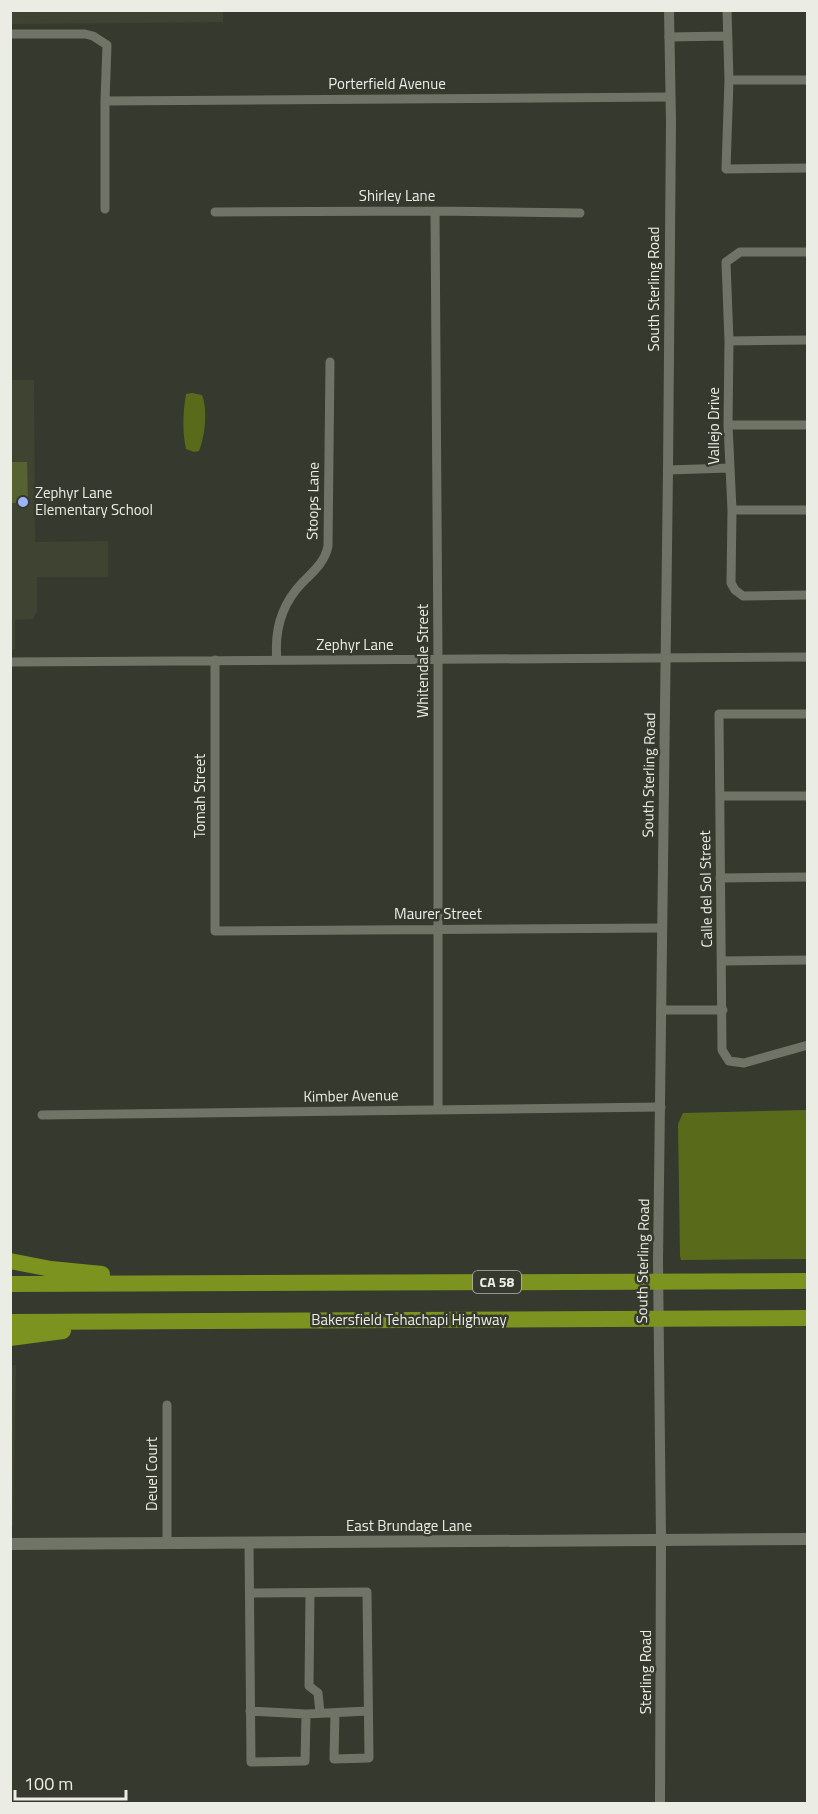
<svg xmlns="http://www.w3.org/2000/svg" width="818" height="1814" font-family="'Titillium Web',sans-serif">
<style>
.built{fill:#3e4431}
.green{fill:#566231}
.water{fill:#596a1a}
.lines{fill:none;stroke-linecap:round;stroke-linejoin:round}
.minor{stroke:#707467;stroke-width:9}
.tertiary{stroke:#707467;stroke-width:10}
.secondary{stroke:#707467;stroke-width:12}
.motorway{stroke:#7c9320;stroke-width:16}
.poi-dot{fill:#9db4fd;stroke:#36392d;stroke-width:2}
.labels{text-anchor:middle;stroke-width:5;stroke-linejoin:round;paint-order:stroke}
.shield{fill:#36392d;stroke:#b5b7ae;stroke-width:1.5}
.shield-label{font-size:14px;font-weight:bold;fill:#ebede5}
.street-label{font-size:15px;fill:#ebede5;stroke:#36392d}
.poi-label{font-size:15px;fill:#ebede5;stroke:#36392d;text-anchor:start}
</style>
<rect width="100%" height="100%" fill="#36392d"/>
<!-- built -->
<path class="built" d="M 10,11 L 223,11 L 223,22 L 11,24 Z
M 10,380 L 34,380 L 35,542 L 108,541 L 108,577 L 37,577 L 37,611 L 33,619 L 15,620 L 15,649 L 10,649 Z
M 16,1365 L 13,1526 L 11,1526 L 10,1366 Z"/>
<!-- green -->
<path class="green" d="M 10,462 L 27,462 L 28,503 L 11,503 Z"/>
<!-- water -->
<path class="water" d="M 192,393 L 202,395 C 208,410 205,436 199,451 L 194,452 L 186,449 C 182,432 183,412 186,394 Z
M 807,1110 L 807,1259 L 681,1260 L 680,1256 L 678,1124 L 683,1113 Z"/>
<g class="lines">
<!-- minor -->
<path class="minor" d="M 727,10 L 729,80 L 726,169 L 808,168
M 10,34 L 85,34 L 93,36 L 107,45 L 105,101 L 105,209
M 669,37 L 727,36
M 729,80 L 808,80
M 105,101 L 670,97
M 435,211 L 438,659 L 438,1110
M 215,212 L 435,211 L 580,213
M 808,252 L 740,252 L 726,262 L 729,341 L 728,425 L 732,510 L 731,583 L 735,590 L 743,596 L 808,595
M 729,341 L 808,340
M 728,425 L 808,425
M 668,470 L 729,468
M 732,510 L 808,510
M 215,660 L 215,931 L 661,928
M 277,660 C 274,630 281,605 302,583 C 313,572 325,562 328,546 L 330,362
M 10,662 L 808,657
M 808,714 L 719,714 L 722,1050 L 729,1061 L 744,1063 L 808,1045
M 720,796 L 808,796
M 720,878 L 808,877
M 722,961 L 808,960
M 661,1010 L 723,1010
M 42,1115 L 661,1107
M 167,1405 L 167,1543
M 249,1542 L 251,1762 L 305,1761 L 306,1714
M 251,1593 L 367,1592 L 369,1758 L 334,1759 L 335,1713
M 310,1593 L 309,1686 L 318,1693 L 320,1713
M 250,1711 L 306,1714 L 368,1711"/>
<!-- tertiary -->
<path class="tertiary" d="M 660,1804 L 661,1540 L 658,1261 L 668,470 L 671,122 L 669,10"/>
<!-- secondary -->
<path class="secondary" d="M 10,1544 L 808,1539"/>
<!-- motorway -->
<path class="motorway" d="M 10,1261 L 51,1269 L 102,1274
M 10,1284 L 808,1281
M 10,1322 L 808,1318
M 10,1338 L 63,1331"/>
</g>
<!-- markers -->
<circle class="poi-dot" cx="23" cy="502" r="6"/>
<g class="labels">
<!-- shield labels -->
<rect class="shield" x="473" y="1271" width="48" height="22" rx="4.5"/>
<g class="shield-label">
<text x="497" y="1287">CA 58</text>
</g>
<!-- street labels -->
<g class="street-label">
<text x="387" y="89">Porterfield Avenue</text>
<text x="397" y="201">Shirley Lane</text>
<text transform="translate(654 289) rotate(-90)" y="5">South Sterling Road</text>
<text transform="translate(714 426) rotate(-90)" y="5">Vallejo Drive</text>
<text transform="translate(313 501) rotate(-89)" y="5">Stoops Lane</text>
<text x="355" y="650">Zephyr Lane</text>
<text transform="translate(423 661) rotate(-90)" y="5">Whitendale Street</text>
<text transform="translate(649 775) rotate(-89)" y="5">South Sterling Road</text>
<text transform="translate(200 796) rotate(-90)" y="5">Tomah Street</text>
<text transform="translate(706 889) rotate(-91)" y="5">Calle del Sol Street</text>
<text x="438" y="919">Maurer Street</text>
<text transform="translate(351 1096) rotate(-1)" y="5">Kimber Avenue</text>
<text transform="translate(643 1261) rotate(-89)" y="5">South Sterling Road</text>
<text x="409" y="1325">Bakersfield Tehachapi Highway</text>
<text transform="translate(152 1474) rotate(-90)" y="5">Deuel Court</text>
<text x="409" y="1531">East Brundage Lane</text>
<text transform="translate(646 1672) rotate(-90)" y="5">Sterling Road</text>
</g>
<!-- poi labels -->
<g class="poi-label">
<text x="35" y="498">Zephyr Lane<tspan x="35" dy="17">Elementary School</tspan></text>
</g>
</g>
<!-- border -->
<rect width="818" height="1814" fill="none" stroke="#ebede5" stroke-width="24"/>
<!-- scale -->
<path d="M15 1790v9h111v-9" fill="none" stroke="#ebede5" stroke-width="3"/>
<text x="24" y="1790" font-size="18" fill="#ebede5" stroke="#36392d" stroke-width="4.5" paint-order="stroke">100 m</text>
</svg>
